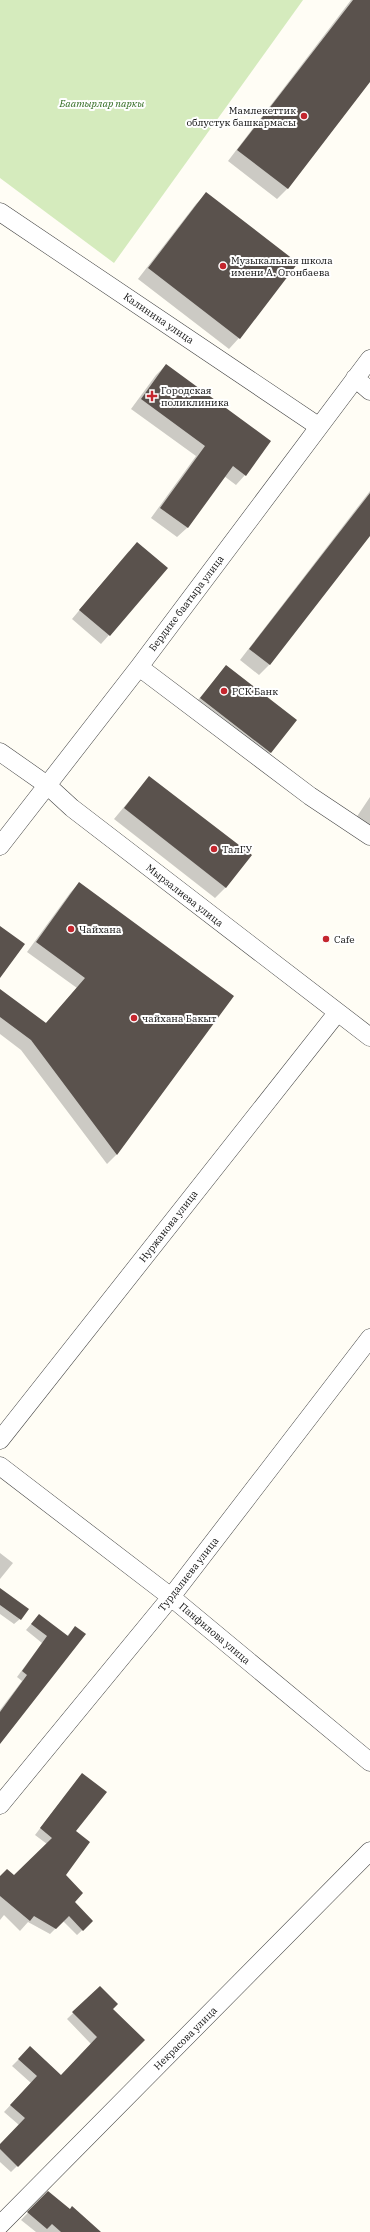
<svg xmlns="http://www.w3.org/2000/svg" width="370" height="2232" font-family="'IBM Plex Serif',serif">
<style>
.green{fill:#d5ebbd}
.shadow{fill:#0003}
.building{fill:#5a524d}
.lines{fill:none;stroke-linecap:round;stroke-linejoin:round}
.minor-casing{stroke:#444;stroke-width:19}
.minor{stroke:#fff;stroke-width:18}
.poi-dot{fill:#c4262e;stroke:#fff;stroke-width:1.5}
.labels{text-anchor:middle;stroke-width:4;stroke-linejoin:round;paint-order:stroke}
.park-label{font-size:10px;font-style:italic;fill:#2f6b1f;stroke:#fff}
.poi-label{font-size:10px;fill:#111;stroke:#fff;text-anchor:start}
.street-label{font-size:10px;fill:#111;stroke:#fff}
</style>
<rect width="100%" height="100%" fill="#fffdf5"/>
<!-- green -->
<path class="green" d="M 0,0 L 303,0 L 114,263 L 0,178 Z"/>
<!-- shadow -->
<path class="shadow" d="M 351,0 L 370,0 L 370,81 L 287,189 L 277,199 L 228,161 Z
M 206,194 L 297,263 L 239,338 L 229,349 L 138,279 L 196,204 Z
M 166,365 L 245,475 L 236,485 L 224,476 L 187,528 L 177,537 L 151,518 L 196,456 L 131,409 L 156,375 Z
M 370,491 L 370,534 L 270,664 L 259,675 L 240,660 Z
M 129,551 L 109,635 L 101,644 L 72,619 Z
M 226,666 L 271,752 L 262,760 L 193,706 Z
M 149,777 L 226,887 L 215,898 L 114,819 Z
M 370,797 L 370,845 L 366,838 L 350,827 Z
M 79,883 L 117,1154 L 107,1164 L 21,1050 L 0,1034 L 0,991 L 45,1024 L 77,988 L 27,952 L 70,893 Z
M 0,1553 L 13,1563 L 0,1579 Z
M 0,1589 L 20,1619 L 14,1624 L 0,1614 Z
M 39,1615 L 67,1636 L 75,1627 L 85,1634 L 0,1742 L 0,1710 L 22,1681 L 17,1677 L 42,1643 L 26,1630 Z
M 82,1774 L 75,1832 L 64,1875 L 73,1902 L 92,1921 L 77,1935 L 63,1921 L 50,1934 L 28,1922 L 20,1931 L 4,1915 L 0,1920 L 0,1877 L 14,1876 L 47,1844 L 35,1835 Z
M 100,1987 L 111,2009 L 144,2040 L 11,2172 L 0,2162 L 0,2145 L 19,2125 L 4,2112 L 31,2083 L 12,2066 L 30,2048 L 61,2077 L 91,2044 L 67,2019 Z
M 48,2192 L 72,2232 L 36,2232 L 21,2220 Z"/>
<!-- building -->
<path class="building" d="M 353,0 L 370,0 L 370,82 L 288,189 L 237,150 Z
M 206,192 L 298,263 L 240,339 L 148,268 Z
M 166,364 L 271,441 L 246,476 L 233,466 L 188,528 L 160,508 L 205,446 L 141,399 Z
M 370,493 L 370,536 L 270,665 L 249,649 Z
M 137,542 L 168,568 L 110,636 L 79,610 Z
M 226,665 L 297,720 L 271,753 L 200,698 Z
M 149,776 L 252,855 L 226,888 L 124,808 Z
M 79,882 L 234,996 L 117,1155 L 31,1040 L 0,1017 L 0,989 L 46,1023 L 85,978 L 36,942 Z
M 0,926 L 25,944 L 0,978 Z
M 0,1588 L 29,1609 L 21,1620 L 0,1605 Z
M 39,1614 L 68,1636 L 75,1626 L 86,1634 L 0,1744 L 0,1712 L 27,1675 L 22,1671 L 47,1636 L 31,1624 Z
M 82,1773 L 107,1792 L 76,1831 L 90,1842 L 66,1875 L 83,1893 L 75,1902 L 93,1921 L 83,1931 L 69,1916 L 56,1929 L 34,1916 L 30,1921 L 0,1896 L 0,1876 L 7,1869 L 14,1875 L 52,1838 L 40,1828 Z
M 100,1986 L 118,2004 L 113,2009 L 145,2040 L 18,2167 L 0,2149 L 0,2144 L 25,2118 L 10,2105 L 37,2076 L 18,2059 L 30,2046 L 61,2075 L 97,2037 L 72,2012 Z
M 48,2191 L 70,2209 L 72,2206 L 101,2232 L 61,2232 L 52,2224 L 47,2229 L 27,2212 Z"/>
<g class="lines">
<defs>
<path id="minor" d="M 0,212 L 318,426
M 355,378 L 370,391
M 139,667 L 310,796 L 370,836
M 0,752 L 47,785 L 72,808 L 370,1037
M 0,846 L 139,667 L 370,359
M 0,1440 L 337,1013
M 0,1466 L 171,1597 L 370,1762
M 0,1805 L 171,1597 L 370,1338
M 0,2225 L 370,1851"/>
</defs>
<!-- minor casing -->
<use href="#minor" class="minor-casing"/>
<!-- minor -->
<use href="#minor" class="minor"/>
</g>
<!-- markers -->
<g class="poi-dot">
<circle cx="304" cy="116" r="4"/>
<circle cx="223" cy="266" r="4"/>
<path d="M150 390h4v4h4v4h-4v4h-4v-4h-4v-4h4z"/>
<circle cx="224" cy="691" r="4"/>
<circle cx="214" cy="849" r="4"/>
<circle cx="71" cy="929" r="4"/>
<circle cx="326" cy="939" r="4"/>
<circle cx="134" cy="1018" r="4"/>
</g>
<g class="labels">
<!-- park labels -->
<g class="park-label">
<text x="102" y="107">Баатырлар паркы</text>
</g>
<!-- poi labels -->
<g class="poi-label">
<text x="296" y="114" text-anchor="end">Мамлекеттик<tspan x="296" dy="12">облустук башкармасы</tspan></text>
<text x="231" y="264">Музыкальная школа<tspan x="231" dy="12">имени А. Огонбаева</tspan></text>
<text x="161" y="394">Городская<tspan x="161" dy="12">поликлиника</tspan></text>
<text x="232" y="695">РСК Банк</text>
<text x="222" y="853">ТалГУ</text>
<text x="79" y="933">Чайхана</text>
<text x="334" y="943">Cafe</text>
<text x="142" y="1022">чайхана Бакыт</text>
</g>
<!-- street labels -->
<g class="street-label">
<text transform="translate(159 318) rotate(34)" y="4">Калинина улица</text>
<text transform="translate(186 603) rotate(-53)" y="4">Бердике баатыра улица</text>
<text transform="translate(185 895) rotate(38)" y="4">Мырзалиева улица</text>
<text transform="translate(168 1226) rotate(-52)" y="4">Нуржанова улица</text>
<text transform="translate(188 1574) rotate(-52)" y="4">Турдалиева улица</text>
<text transform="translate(215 1633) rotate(40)" y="4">Панфилова улица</text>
<text transform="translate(185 2038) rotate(-45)" y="4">Некрасова улица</text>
</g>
</g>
</svg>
